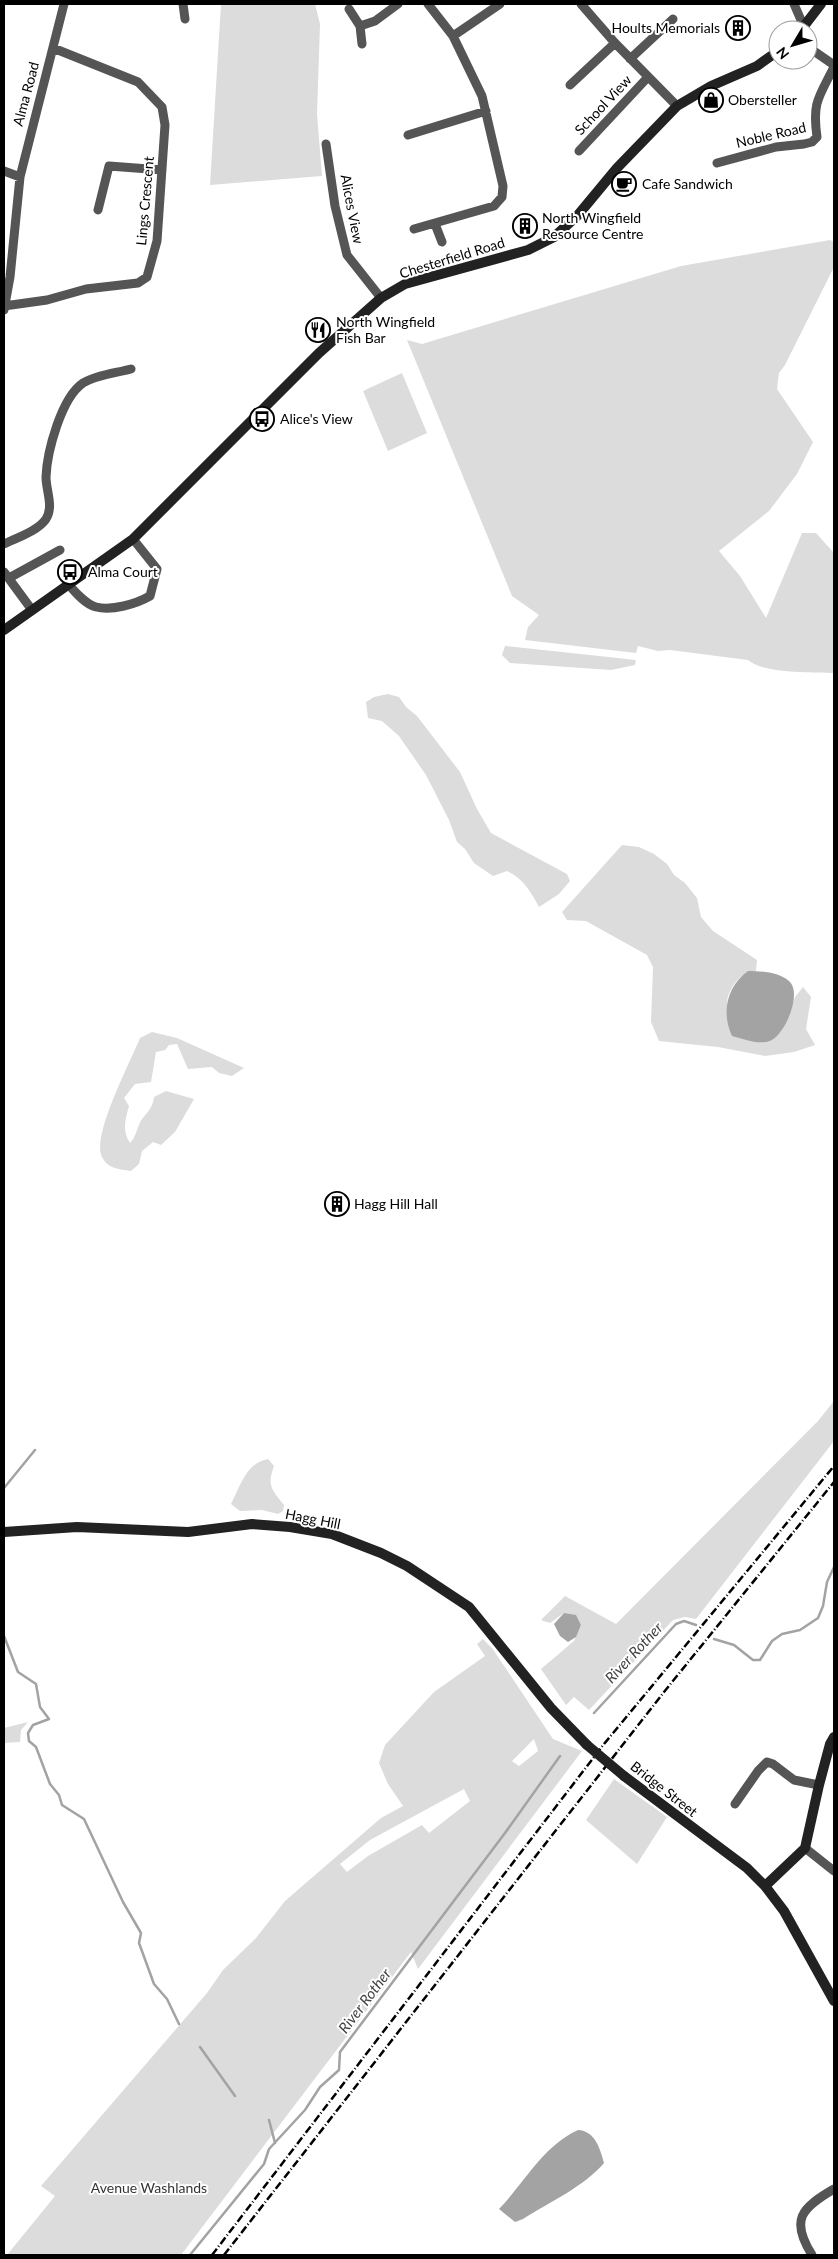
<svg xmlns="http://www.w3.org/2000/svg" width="838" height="2259" font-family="Lato,sans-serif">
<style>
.green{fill:#dcdcdc;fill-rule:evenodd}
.water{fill:#a3a3a3}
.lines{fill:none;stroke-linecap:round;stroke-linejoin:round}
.stream{stroke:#a3a3a3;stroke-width:2.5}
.street{stroke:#555;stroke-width:9}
.secondary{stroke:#222;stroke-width:10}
.rail{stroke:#000;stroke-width:2.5;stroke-dasharray:8 2.5 1 2.5;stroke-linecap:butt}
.secondary-bridge{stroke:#222;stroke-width:10}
.labels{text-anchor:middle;stroke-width:4;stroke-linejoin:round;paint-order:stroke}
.poi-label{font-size:14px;fill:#000;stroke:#fff;text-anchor:start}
.street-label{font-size:14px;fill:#000;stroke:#fff}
.park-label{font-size:14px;fill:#333;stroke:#fff}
.water-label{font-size:15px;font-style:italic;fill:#444;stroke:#fff}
</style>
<rect width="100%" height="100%" fill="#fff"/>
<!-- green -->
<path class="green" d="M 221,4 L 315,4 L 320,24 L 317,114 L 322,176 L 210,185 Z
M 830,240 L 834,242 L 834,267 L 785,365 L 779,373 L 777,389 L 813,442 L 797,474 L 769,511 L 719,551 L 740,576 L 766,618 L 802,533 L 816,533 L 834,553 L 834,673 C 812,672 764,674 748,660 L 670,650 L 658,651 L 638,646 L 636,653 L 525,640 L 528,627 L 539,615 L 512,596 L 407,340 L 422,344 L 681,266 Z
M 402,373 L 427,433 L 388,451 L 363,391 Z
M 505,646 L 636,660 L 635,665 L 611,670 L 510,663 L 502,655 Z
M 388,694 L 399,697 L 406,707 L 417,716 L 460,772 L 477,809 L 491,833 L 567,874 L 570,881 L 559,894 L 539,907 C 531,892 523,878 507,871 L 493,876 L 474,863 L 465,849 L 457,842 L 449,820 L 426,775 L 399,736 L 382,721 L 368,718 L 366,702 L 374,697 Z
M 622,845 L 639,847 L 654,854 L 667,864 L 674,875 L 685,883 L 697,898 L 701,917 L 713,931 L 757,960 L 756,971 C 741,971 728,988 727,1003 C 727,1013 730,1025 732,1035 L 762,1042 L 788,1019 L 795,997 L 803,987 L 811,997 L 806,1029 L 815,1045 L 794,1052 L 765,1056 L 718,1047 L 659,1041 L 651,1022 L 653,967 L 647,955 L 586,921 L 567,920 L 562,912 Z
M 152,1032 L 177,1038 L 244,1068 L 232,1076 L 219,1073 L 212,1067 L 188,1069 L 177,1044 L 169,1045 L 165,1050 L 156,1052 L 151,1082 L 135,1084 L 124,1098 L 129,1106 C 125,1121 122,1130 130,1143 C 135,1138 136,1132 139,1125 C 144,1113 152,1112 154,1097 L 166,1091 L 194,1099 L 175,1132 L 161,1145 L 153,1142 L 142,1151 L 139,1164 L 131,1171 C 119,1169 108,1169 102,1157 C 91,1136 131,1061 140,1038 Z
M 834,1401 L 834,1441 L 696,1619 L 685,1617 L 673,1620 L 589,1710 L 574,1697 L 566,1705 L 541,1669 L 574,1641 L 581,1625 L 564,1613 L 550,1623 L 541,1620 L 565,1596 L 616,1624 L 818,1421 Z
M 268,1459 L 274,1466 C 267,1485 271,1489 284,1505 L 283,1511 L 278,1514 L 262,1510 L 240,1511 L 231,1504 C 241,1485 246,1463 268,1459 Z
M 483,1639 L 492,1648 L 553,1739 L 582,1751 L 418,1969 L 411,1952 L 181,2255 L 7,2255 L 55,2196 L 41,2186 L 207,1993 L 223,1970 L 256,1938 L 285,1901 L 381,1818 L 403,1806 L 388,1784 L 379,1763 L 385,1745 L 434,1692 L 485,1656 L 477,1644 ZM 534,1739 L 538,1751 L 519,1766 L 512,1761 ZM 464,1789 L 470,1801 L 429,1833 L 422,1825 L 368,1856 L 347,1872 L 340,1864 L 370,1840 Z
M 28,1722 L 21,1730 L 20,1742 L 4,1743 L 4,1728 Z
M 614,1779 L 667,1817 L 637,1864 L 586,1820 Z"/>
<!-- water -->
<path class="water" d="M 748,971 C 761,971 778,972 789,981 C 803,993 785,1035 770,1041 C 758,1045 744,1039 732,1036 C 721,1012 727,986 748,971 Z
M 564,1613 L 576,1615 L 581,1625 L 576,1637 L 568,1642 L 560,1636 L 554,1624 Z
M 578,2130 C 595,2131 600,2148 604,2163 C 585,2186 548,2203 523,2219 L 515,2222 L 499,2209 C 525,2182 543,2146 578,2130 Z"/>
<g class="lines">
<!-- stream -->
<path class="stream" d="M 4,1488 L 35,1450
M 4,1636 L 18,1672 L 36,1684 L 40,1707 L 49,1719 L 33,1725 L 28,1733 L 29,1741 L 36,1747 L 50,1784 L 59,1795 L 62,1805 L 84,1819 L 123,1902 L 141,1933 L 139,1943 L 154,1984 L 167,1999 L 179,2024
M 714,1639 L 734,1645 L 753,1660 L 760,1660 L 772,1641 L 782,1634 L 800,1630 L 818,1618 L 823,1606 L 827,1582 L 834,1567
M 594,1713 L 676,1624 L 684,1621 L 696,1625
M 200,2047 L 235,2096
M 269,2120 L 275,2143
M 190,2255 L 264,2164 L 269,2149 L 305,2110 L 320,2087 L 339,2070 L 340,2052 L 505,1833 L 560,1756"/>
<!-- street -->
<path class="street" d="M 183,4 L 185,19
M 581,4 L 615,43 L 677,106
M 794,4 L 804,27
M 349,9 L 360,26
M 453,36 L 500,4
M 362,44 L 360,26 L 375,21 L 398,4
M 808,47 L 834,65
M 630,59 L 673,19
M 570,85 L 615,43
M 408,135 L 486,111
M 326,144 L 335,206 L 347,255 L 381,298
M 579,151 L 648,77
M 717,163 L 776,147 L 804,144 L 812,142 L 817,137 C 812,102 819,97 834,67
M 4,171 L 20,177
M 98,210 L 109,166 L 162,170
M 435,224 L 442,242
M 414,229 L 494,206 L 502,197 L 503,186 L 482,96 L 453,36 L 428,4
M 4,306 L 47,300 L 86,289 L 138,283 L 147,277 L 157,241 L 165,125 L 162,107 L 138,82 L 53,48
M 4,310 L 10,277 L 20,177 L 64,4
M 4,544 C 16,538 38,531 46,519 C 54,506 46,491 46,477 C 47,452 61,398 83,383 C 96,375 116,373 131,369
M 4,572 L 32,610
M 9,578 L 60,550
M 68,584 C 75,592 85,604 96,607 C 112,611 136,604 150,596 L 157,569 L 133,539
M 735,1804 L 758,1771 L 767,1762 L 773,1764 L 794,1780 L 819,1785
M 805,1848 L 834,1871
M 812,2255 C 790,2220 801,2208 834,2189"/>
<!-- secondary -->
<path class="secondary" d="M 801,30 L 821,4
M 4,630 L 133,539 L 319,353 L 381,298 L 405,284 L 528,250 L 554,237 L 578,215 L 617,168 L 677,106 L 711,86 L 757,66 L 778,51
M 4,1532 L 77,1527 L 188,1532 L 252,1524 L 290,1527 L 332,1534 L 381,1553 L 407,1566 L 469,1607 L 551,1708 L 587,1745
M 624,1776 L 747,1868 L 765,1886 L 784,1911 L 834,2001
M 765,1886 L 805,1848 L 819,1785 L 830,1744 L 834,1737"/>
<!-- rail -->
<path class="rail" d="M 212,2255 L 604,1744 L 834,1466
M 224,2255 L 664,1692 L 834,1482"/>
<!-- secondary-bridge -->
<path class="secondary-bridge" d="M 587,1745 L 624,1776"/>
</g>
<!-- icons -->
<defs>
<symbol id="building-ring" viewBox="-11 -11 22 22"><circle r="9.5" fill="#fff" stroke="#000" stroke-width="1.5"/><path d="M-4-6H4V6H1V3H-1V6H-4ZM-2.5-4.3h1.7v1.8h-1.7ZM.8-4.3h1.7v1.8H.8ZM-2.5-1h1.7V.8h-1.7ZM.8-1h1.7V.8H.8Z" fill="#000"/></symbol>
<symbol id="shop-ring" viewBox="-11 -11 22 22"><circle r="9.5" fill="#fff" stroke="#000" stroke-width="1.5"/><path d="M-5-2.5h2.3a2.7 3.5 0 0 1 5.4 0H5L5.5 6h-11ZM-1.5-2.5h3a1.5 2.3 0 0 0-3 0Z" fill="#000"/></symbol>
<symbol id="cafe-ring" viewBox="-11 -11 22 22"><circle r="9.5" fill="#fff" stroke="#000" stroke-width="1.5"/><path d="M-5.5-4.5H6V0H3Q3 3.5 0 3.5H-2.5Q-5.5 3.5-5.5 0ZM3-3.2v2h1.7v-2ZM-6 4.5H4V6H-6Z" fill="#000"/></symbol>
<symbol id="restaurant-ring" viewBox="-11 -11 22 22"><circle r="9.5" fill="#fff" stroke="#000" stroke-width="1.5"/><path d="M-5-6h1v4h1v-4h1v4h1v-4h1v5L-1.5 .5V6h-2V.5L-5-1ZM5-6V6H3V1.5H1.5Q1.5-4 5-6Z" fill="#000"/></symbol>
<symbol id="bus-ring" viewBox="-11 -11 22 22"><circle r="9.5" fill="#fff" stroke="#000" stroke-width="1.5"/><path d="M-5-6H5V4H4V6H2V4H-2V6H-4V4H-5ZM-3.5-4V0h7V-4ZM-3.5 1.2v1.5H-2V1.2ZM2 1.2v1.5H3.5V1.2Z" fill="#000"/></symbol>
</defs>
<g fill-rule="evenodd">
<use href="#building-ring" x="724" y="14" width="28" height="28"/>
<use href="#shop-ring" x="697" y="86" width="28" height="28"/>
<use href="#cafe-ring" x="610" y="170" width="28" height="28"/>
<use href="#building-ring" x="511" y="212" width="28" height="28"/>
<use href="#restaurant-ring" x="304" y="316" width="28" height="28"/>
<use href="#bus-ring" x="248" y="405" width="28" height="28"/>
<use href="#bus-ring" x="56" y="558" width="28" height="28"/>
<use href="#building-ring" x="323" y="1190" width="28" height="28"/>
</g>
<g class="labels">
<!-- poi labels -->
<g class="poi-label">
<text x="720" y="33" text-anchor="end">Hoults Memorials</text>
<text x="728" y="105">Obersteller</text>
<text x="642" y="189">Cafe Sandwich</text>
<text x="542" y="223">North Wingfield<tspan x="542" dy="16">Resource Centre</tspan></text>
<text x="336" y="327">North Wingfield<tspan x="336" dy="16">Fish Bar</tspan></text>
<text x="280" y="424">Alice's View</text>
<text x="88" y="577">Alma Court</text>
<text x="354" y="1209">Hagg Hill Hall</text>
</g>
<!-- street labels -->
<g class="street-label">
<text transform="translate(26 94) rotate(-75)" y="5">Alma Road</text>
<text transform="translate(603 105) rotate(-47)" y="5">School View</text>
<text transform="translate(771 135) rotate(-13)" y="5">Noble Road</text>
<text transform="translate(145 201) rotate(-85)" y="5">Lings Crescent</text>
<text transform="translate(352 209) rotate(79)" y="5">Alices View</text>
<text transform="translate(452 258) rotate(-17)" y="5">Chesterfield Road</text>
<text transform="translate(313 1519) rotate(11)" y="5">Hagg Hill</text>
<text transform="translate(664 1789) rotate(38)" y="5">Bridge Street</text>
</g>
<!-- park labels -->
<g class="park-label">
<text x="149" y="2193">Avenue Washlands</text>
</g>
<!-- water labels -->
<g class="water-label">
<text transform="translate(634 1653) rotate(-47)" y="5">River Rother</text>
<text transform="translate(365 2001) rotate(-53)" y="5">River Rother</text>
</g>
</g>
<!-- border -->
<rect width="838" height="2259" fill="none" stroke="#000000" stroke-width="10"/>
<!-- north arrow -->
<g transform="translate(793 45) rotate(232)"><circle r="24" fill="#ffffff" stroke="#999999"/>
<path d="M0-4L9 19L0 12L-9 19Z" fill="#000000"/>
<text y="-8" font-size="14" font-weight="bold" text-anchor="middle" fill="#000000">N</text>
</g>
</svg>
